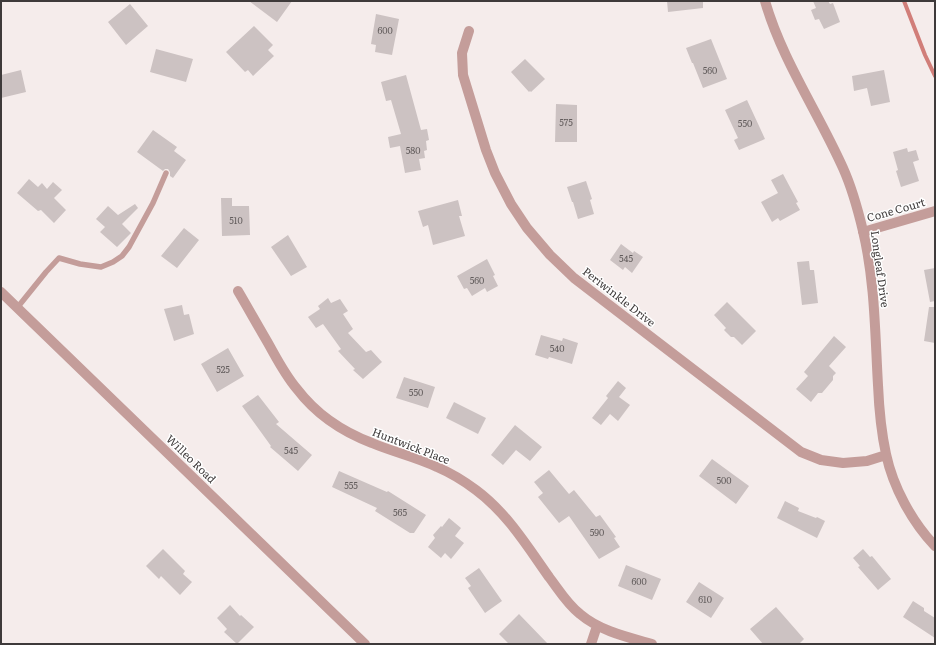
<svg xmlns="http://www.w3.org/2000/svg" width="936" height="645" font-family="Literata,serif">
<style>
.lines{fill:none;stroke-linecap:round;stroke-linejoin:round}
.stream{stroke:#d17e79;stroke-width:4}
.building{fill:#ccc2c2}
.service{stroke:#c49d9a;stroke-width:5.5}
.minor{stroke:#c49d9a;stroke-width:10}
.tertiary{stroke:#c49d9a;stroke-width:10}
.labels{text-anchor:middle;stroke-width:3;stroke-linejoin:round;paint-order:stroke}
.number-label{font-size:9px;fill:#625c5c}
.street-label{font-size:11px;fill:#3e3a3a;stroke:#fff}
</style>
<rect width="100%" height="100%" fill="#f5eceb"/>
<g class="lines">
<!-- stream -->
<path class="stream" d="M 904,1 L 925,55 L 935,76"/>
</g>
<!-- building -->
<path class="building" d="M 249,1 L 292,1 L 277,22 Z
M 667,1 L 703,1 L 703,8 L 668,12 Z
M 813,1 L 828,1 L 830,4 L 833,3 L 840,22 L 824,29 L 819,19 L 815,20 L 811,10 L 816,8 Z
M 130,4 L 148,26 L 126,45 L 108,22 Z
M 376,14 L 399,19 L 392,55 L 375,52 L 376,45 L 371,44 Z
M 254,26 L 273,45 L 268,50 L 274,56 L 253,76 L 248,70 L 245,72 L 226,52 Z
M 711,39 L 727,79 L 703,88 L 693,63 L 692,63 L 686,48 Z
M 156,49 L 193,59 L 186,82 L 150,72 Z
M 525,59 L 545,79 L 531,92 L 530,91 L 529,92 L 511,72 Z
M 21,70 L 26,92 L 1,98 L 1,75 Z
M 884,70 L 890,102 L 871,106 L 867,88 L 854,91 L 852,76 Z
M 406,75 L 421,130 L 427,129 L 429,140 L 426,141 L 427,150 L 424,151 L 425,158 L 419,159 L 421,170 L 405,173 L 400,146 L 390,148 L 388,137 L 401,134 L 391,100 L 386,101 L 381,82 Z
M 747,100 L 765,139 L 739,150 L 734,140 L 738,138 L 725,110 Z
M 556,104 L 577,105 L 577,142 L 555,142 Z
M 153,130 L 177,147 L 174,151 L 186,160 L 173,178 L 170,176 L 170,172 L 168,169 L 165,169 L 163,171 L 137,152 Z
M 907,148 L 908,152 L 916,150 L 919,160 L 913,162 L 919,181 L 901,187 L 896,171 L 898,170 L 893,152 Z
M 783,174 L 798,202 L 796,203 L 800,210 L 780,221 L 778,218 L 772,222 L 761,202 L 778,193 L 771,180 Z
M 29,179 L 38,187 L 42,183 L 47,189 L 53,182 L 62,190 L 54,198 L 66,210 L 54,223 L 41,210 L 38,211 L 17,193 Z
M 586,181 L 592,199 L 590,200 L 594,214 L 578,219 L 573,202 L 572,202 L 567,187 Z
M 221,198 L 232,198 L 232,206 L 249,206 L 250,235 L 222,236 Z
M 458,200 L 462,216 L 459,216 L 465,236 L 433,245 L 428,225 L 423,227 L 418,211 Z
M 135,204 L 138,208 L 122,224 L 131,233 L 117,247 L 100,232 L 105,227 L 96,219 L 108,206 L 118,215 Z
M 184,228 L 199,240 L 177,268 L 161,256 Z
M 288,235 L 307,267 L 291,276 L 271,247 Z
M 621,244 L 633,253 L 634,251 L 643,257 L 632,273 L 625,267 L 623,270 L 610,260 Z
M 487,259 L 495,275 L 493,276 L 498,286 L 487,292 L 485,288 L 472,296 L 467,288 L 464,289 L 457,276 Z
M 809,261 L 810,270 L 814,270 L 818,303 L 802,305 L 797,262 Z
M 935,268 L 935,301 L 930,302 L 924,270 Z
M 328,298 L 331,303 L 340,299 L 348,311 L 343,314 L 353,329 L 348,333 L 366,352 L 371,350 L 382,362 L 363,379 L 353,370 L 355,369 L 338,351 L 341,349 L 323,324 L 316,328 L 308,317 L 320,309 L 318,306 Z
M 727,302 L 756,331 L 742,345 L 734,337 L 731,337 L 724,330 L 726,328 L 714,315 Z
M 182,305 L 184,315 L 189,314 L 194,334 L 174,341 L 164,309 Z
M 929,307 L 935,307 L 935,343 L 924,341 Z
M 541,335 L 562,341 L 563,338 L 578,343 L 572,364 L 549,357 L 548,359 L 535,355 Z
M 834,336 L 846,347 L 829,366 L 836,373 L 833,376 L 833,380 L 822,393 L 818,393 L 811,402 L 796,389 L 808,376 L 804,372 Z
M 228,348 L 244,376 L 217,392 L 201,364 Z
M 404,377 L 435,387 L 428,408 L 396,398 Z
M 618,381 L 626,388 L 619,397 L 630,405 L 618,421 L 610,414 L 601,425 L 592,418 L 608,398 L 606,396 Z
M 258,395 L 279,422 L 276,424 L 312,455 L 298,471 L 270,447 L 271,446 L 242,406 Z
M 454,402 L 486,418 L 478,434 L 446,418 Z
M 515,425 L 542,447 L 530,461 L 516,450 L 503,465 L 491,455 Z
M 712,459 L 749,486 L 736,504 L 699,476 Z
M 549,470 L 569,494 L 574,490 L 596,517 L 600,515 L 616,537 L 614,538 L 620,547 L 599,559 L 569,516 L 559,523 L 538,497 L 543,493 L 534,482 Z
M 339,471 L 387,492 L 388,491 L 426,515 L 414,533 L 410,533 L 375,511 L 377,508 L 332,487 Z
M 785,501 L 799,508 L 798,511 L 816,518 L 817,517 L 825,521 L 817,538 L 777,518 Z
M 449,518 L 461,528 L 455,536 L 464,543 L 451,559 L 445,553 L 441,558 L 428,547 L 435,538 L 433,535 L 441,526 L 442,527 Z
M 163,549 L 185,571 L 183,574 L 192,582 L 180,595 L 161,576 L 159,579 L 146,566 Z
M 863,549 L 870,557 L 872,556 L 891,579 L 878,590 L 858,567 L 860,566 L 853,558 Z
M 626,565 L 661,579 L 652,600 L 618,586 Z
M 479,568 L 502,601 L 485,613 L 468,588 L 471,586 L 465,578 Z
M 699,582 L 724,598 L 711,618 L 686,602 Z
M 913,601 L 924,608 L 924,611 L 935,618 L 935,638 L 903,617 Z
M 230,605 L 240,616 L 241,615 L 254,627 L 237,644 L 224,632 L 227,629 L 217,618 Z
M 776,607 L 804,639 L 799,644 L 763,644 L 750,629 Z
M 519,614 L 548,644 L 509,644 L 499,634 Z"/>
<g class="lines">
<!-- service -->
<path class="service" d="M 17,308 L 46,272 L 59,258 L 80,264 L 101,267 L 113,262 L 122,256 L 129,247 L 153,203 L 166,173"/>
<!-- minor -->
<path class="minor" d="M 765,1 C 782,60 818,112 843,168 C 852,188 858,210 863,231 C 875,281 875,334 878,385 C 879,408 881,431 886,454 C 893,487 912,522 935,546
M 469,31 L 462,53 L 463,75 L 486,150 L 495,173 L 511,204 L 527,228 L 550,255 L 574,278 L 801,452 L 821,460 L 843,463 L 867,461 L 886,455
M 863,232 L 935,211
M 238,291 C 248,308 258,326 268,343 C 277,359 285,375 297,389 C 316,414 343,432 372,443 C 393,452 416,457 437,467 C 451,473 464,481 476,490 C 507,513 527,546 549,577 C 559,590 567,604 580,614 C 600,631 627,637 652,644
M 591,644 L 597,626"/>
<!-- tertiary -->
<path class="tertiary" d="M 1,292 L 365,644"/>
</g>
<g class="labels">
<!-- number labels -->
<g class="number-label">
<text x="385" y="34">600</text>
<text x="710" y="74">560</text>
<text x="566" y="126">575</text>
<text x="745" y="127">550</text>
<text x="413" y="154">580</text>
<text x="236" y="224">510</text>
<text x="626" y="262">545</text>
<text x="477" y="284">560</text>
<text x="557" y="352">540</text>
<text x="223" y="373">525</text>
<text x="416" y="396">550</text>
<text x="291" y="454">545</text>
<text x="724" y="484">500</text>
<text x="351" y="489">555</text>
<text x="400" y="516">565</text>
<text x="597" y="536">590</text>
<text x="639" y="585">600</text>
<text x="705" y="603">610</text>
</g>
<!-- street labels -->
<g class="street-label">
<text transform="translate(896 210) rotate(-16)" y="4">Cone Court</text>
<text transform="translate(880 269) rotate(82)" y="4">Longleaf Drive</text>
<text transform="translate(619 297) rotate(38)" y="4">Periwinkle Drive</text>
<text transform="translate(411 446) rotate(21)" y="4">Huntwick Place</text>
<text transform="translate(191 459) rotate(44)" y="4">Willeo Road</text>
</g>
</g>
<!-- border -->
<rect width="936" height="645" fill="none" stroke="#3e3a3a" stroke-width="4"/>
</svg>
